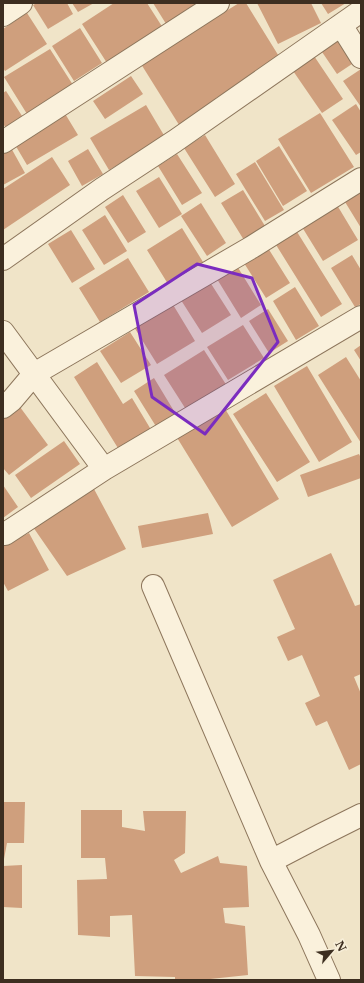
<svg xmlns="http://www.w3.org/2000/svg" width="364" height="983" font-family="'Libre Baskerville',serif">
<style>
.building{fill:#cf9f7d}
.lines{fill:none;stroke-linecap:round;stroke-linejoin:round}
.minor-casing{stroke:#8d765c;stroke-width:24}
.minor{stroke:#faf1dc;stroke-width:22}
.marked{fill:#7b2cbf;fill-opacity:0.2;stroke:#7b2cbf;stroke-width:3;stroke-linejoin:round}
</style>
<rect width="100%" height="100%" fill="#f0e4c8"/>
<!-- building -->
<path class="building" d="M 37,3 L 67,3 L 73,14 L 48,29 L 33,5 Z
M 72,3 L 94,3 L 78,12 Z
M 114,3 L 147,3 L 163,28 L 107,63 L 82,24 Z
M 153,3 L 207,3 L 168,27 Z
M 239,3 L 246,3 L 280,58 L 216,98 L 220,103 L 181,128 L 141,64 Z
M 257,3 L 311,3 L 321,23 L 278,44 Z
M 321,3 L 346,3 L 328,14 Z
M 27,13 L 47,44 L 5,71 L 3,68 L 3,29 Z
M 80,28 L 102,63 L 74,81 L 52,46 Z
M 341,35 L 358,60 L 337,74 L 320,49 Z
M 50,49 L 73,85 L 27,114 L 4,77 Z
M 310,50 L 343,99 L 322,113 L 289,65 Z
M 361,69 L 361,107 L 343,81 Z
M 131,76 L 143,94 L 105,119 L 93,101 Z
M 6,91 L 24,119 L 7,129 L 3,124 L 3,93 Z
M 356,104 L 361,112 L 361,152 L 356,155 L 332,120 Z
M 146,105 L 165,137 L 109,170 L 90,138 Z
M 64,112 L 78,135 L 27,165 L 14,143 Z
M 320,113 L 354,167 L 311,193 L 278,139 Z
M 205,135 L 235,184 L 215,197 L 184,148 Z
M 10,146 L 25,173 L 3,185 L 3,150 Z
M 279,146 L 307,191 L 283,206 L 256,161 Z
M 88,149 L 103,174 L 82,186 L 68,161 Z
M 177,154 L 202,193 L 182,205 L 158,166 Z
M 52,157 L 70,185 L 3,230 L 3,189 Z
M 255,162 L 284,210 L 265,221 L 236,174 Z
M 159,177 L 182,214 L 159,228 L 136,191 Z
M 361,185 L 361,228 L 342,197 Z
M 243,190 L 268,231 L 247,245 L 221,203 Z
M 123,195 L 146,232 L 128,243 L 105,207 Z
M 201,203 L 226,243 L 207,256 L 181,216 Z
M 337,205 L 358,240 L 323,261 L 302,227 Z
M 105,215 L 127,251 L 104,265 L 82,230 Z
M 294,227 L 342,304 L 321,317 L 273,240 Z
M 182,228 L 203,262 L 168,284 L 147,250 Z
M 71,230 L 95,269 L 72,283 L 48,244 Z
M 268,248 L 290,283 L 266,298 L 244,263 Z
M 352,255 L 361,270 L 361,304 L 355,307 L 331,268 Z
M 128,258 L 149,292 L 100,322 L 79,288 Z
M 237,266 L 261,305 L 241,318 L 217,279 Z
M 208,279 L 231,315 L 202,333 L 179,297 Z
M 295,287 L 319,326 L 296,340 L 273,301 Z
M 172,303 L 195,341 L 157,364 L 134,327 Z
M 268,309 L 288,341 L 269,353 L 249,321 Z
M 243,325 L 264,358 L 228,380 L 207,347 Z
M 130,332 L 151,365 L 121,383 L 100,351 Z
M 361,345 L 361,361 L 354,350 Z
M 204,350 L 227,386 L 187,411 L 164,375 Z
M 346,357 L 361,381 L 361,443 L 318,375 Z
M 97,362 L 123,404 L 132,398 L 153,433 L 121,453 L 74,377 Z
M 307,366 L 352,442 L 319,462 L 274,386 Z
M 154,378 L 177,416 L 157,428 L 134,391 Z
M 266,393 L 310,462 L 277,482 L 233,414 Z
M 20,407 L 48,445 L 9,475 L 3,468 L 3,419 Z
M 224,407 L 279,499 L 232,527 L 176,436 Z
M 64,441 L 80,464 L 31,498 L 15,475 Z
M 359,454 L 361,458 L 361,478 L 308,497 L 300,475 Z
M 3,485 L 18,507 L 3,518 Z
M 94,489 L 126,549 L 67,576 L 33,527 Z
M 208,513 L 213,534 L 142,548 L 138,526 Z
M 29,533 L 49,570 L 8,591 L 3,582 L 3,546 Z
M 331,553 L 355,606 L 361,604 L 361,674 L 354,677 L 361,694 L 361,764 L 349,770 L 327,721 L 316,726 L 305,703 L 320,696 L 302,655 L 288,661 L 277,637 L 295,629 L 273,580 Z
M 3,802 L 25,802 L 24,843 L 7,843 L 4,859 Z
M 81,810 L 122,810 L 122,827 L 145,831 L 143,811 L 186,811 L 185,853 L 174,860 L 181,873 L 218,856 L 220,863 L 247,866 L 249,907 L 223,908 L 225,923 L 245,926 L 248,975 L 201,980 L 175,980 L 175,977 L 135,976 L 132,915 L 110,916 L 110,937 L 78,935 L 77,880 L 107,879 L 105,858 L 81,858 Z
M 22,865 L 22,908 L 3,907 L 3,866 Z"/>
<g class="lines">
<defs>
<path id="minor" d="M 3,15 L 21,3
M 341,25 L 361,57
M 3,142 L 218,3
M 3,259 L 102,189 L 175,141 L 361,11
M 3,332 L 104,469
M 3,407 L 12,400 L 34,374 L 252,247 L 361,179
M 5,534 L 104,469 L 361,317
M 153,586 L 271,861 L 309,935 L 329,980
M 271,861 L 321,835 L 361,815"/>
</defs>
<!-- minor casing -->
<use href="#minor" class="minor-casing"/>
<!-- minor -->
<use href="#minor" class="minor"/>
</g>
<!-- marked area -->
<path class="marked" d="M 197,264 L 252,278 L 278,342 L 205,434 L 152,397 L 134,305 Z"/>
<!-- border -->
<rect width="364" height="983" fill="none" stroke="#3d2e20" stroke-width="8"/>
<!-- north arrow -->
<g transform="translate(332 951) rotate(62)" stroke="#f7eed8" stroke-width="3" paint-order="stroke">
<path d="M0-3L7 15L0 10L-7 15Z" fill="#3d2e20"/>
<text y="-6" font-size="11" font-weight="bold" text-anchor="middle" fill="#3d2e20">N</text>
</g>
</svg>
